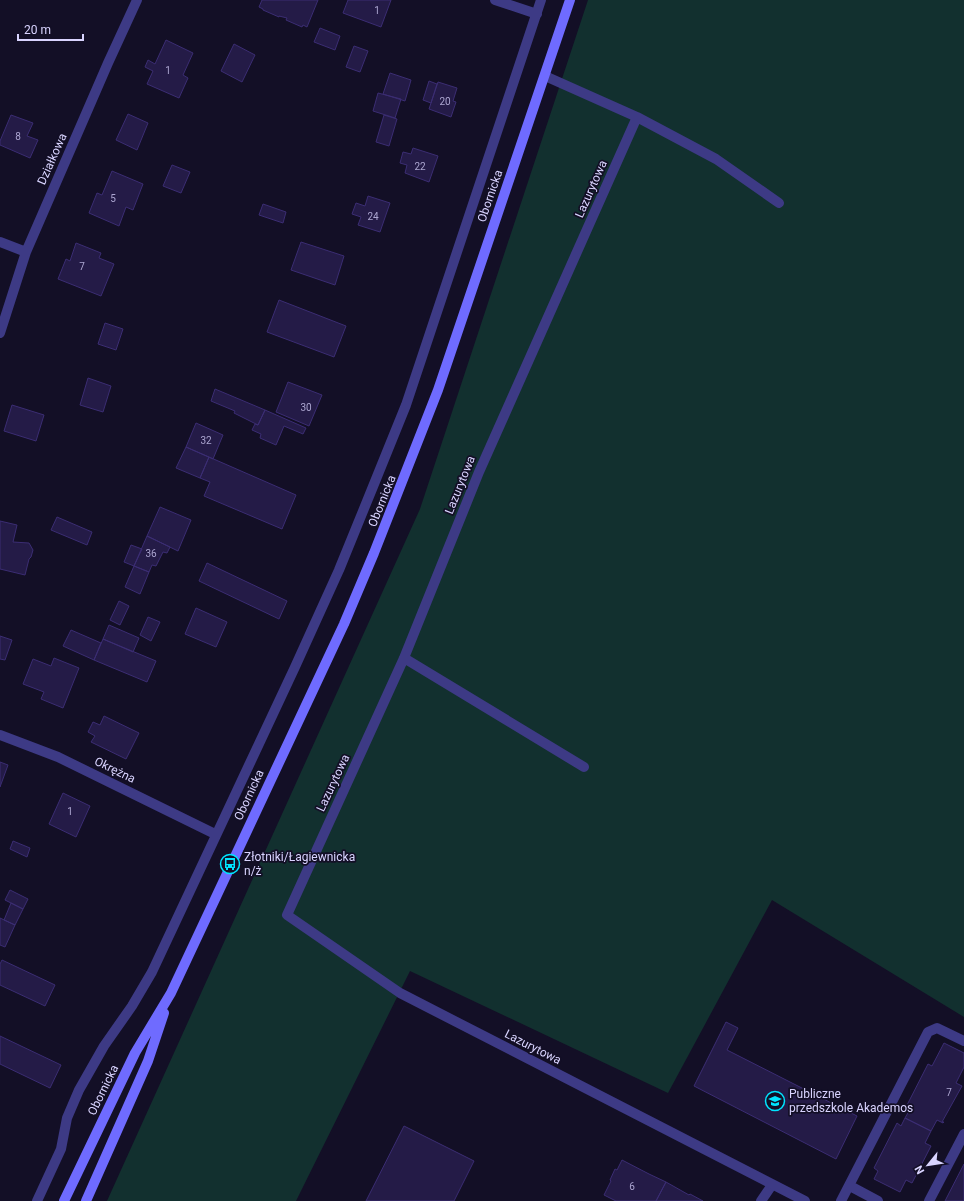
<svg xmlns="http://www.w3.org/2000/svg" width="964" height="1201" font-family="Roboto,sans-serif">
<style>
.green{fill:#12302f}
.building{fill:#241b47;stroke:#3b2d73}
.lines{fill:none;stroke-linecap:round;stroke-linejoin:round}
.lane{stroke:#3d3a85;stroke-width:10}
.street{stroke:#3d3a85;stroke-width:10}
.secondary{stroke:#6f6bff;stroke-width:10}
.labels{text-anchor:middle;stroke-width:3.5;stroke-linejoin:round;paint-order:stroke}
.number-label{font-size:10px;fill:#aca6d1}
.street-label{font-size:12px;fill:#d9d4ff;stroke:#130f26}
.poi-label{font-size:12px;fill:#d9d4ff;stroke:#130f26;text-anchor:start}
</style>
<rect width="100%" height="100%" fill="#130f26"/>
<!-- green -->
<path class="green" d="M 588,0 L 964,0 L 964,1017 L 772,900 L 668,1093 L 410,971 L 296,1201 L 107,1201 L 420,509 Z"/>
<!-- building -->
<path class="building" d="M 262,0 L 318,0 L 307,27 L 303,25 L 302,27 L 286,20 L 287,18 L 279,16 L 279,17 L 263,10 L 263,9 L 259,7 Z
M 348,0 L 391,0 L 381,27 L 343,13 Z
M 320,28 L 340,36 L 335,50 L 314,42 Z
M 166,40 L 193,53 L 183,75 L 188,78 L 179,98 L 147,84 L 153,71 L 145,67 L 148,60 L 155,64 Z
M 234,44 L 255,55 L 242,82 L 221,71 Z
M 354,46 L 368,51 L 360,72 L 346,67 Z
M 390,73 L 411,80 L 405,101 L 383,94 Z
M 429,81 L 437,84 L 431,103 L 423,100 Z
M 438,82 L 457,88 L 453,101 L 456,102 L 451,117 L 429,109 Z
M 378,93 L 401,99 L 395,118 L 373,111 Z
M 128,114 L 148,123 L 137,150 L 116,140 Z
M 11,115 L 33,123 L 27,136 L 38,140 L 30,158 L 0,145 L 0,141 Z
M 384,115 L 397,119 L 389,146 L 376,142 Z
M 413,148 L 438,156 L 429,182 L 405,173 L 407,165 L 400,163 L 403,152 L 411,154 Z
M 172,165 L 190,172 L 181,193 L 163,186 Z
M 112,171 L 143,184 L 133,210 L 126,207 L 119,226 L 89,213 L 97,193 L 102,195 Z
M 368,196 L 390,203 L 380,232 L 358,225 L 361,217 L 352,214 L 356,203 L 365,206 Z
M 263,204 L 286,212 L 283,223 L 259,215 Z
M 301,242 L 344,256 L 335,285 L 291,270 Z
M 76,243 L 101,253 L 99,258 L 114,264 L 101,296 L 58,279 L 66,259 L 70,261 Z
M 279,300 L 346,326 L 334,357 L 267,332 Z
M 105,323 L 123,329 L 116,350 L 98,344 Z
M 88,378 L 111,386 L 103,412 L 80,405 Z
M 288,382 L 322,395 L 309,426 L 276,412 Z
M 215,389 L 265,410 L 258,425 L 234,413 L 235,411 L 211,401 Z
M 12,405 L 44,415 L 36,441 L 4,431 Z
M 265,410 L 306,428 L 303,434 L 284,426 L 276,445 L 260,438 L 261,434 L 252,430 L 255,424 L 258,425 Z
M 196,423 L 223,435 L 213,459 L 186,447 Z
M 186,447 L 209,457 L 200,478 L 176,468 Z
M 209,457 L 296,495 L 282,529 L 204,496 L 210,482 L 200,478 Z
M 160,507 L 191,520 L 178,551 L 147,536 Z
M 57,517 L 92,532 L 87,545 L 51,530 Z
M 0,521 L 17,525 L 13,542 L 29,543 L 33,550 L 31,557 L 29,559 L 25,575 L 0,569 Z
M 147,536 L 170,547 L 167,553 L 163,552 L 156,566 L 152,565 L 149,572 L 134,566 Z
M 131,545 L 142,549 L 134,566 L 124,562 Z
M 207,563 L 287,601 L 279,619 L 199,581 Z
M 134,566 L 149,572 L 140,594 L 125,587 Z
M 119,601 L 129,606 L 120,625 L 110,620 Z
M 196,608 L 227,622 L 216,647 L 185,634 Z
M 148,617 L 160,622 L 151,641 L 140,635 Z
M 109,625 L 139,638 L 133,652 L 103,639 Z
M 71,630 L 101,643 L 94,660 L 63,646 Z
M 0,636 L 12,640 L 5,660 L 0,659 Z
M 103,639 L 156,661 L 147,682 L 94,660 Z
M 54,658 L 79,668 L 63,708 L 41,699 L 44,692 L 23,684 L 33,659 L 51,666 Z
M 104,716 L 139,733 L 126,759 L 91,742 L 95,736 L 88,732 L 93,722 L 100,725 Z
M 0,762 L 8,765 L 0,787 Z
M 63,793 L 90,806 L 76,837 L 49,824 Z
M 13,841 L 30,848 L 27,857 L 10,849 Z
M 10,890 L 28,899 L 23,909 L 5,900 Z
M 11,903 L 23,909 L 15,925 L 4,920 Z
M 0,918 L 15,925 L 5,947 L 0,945 Z
M 2,960 L 55,985 L 45,1006 L 0,985 L 0,964 Z
M 726,1022 L 738,1028 L 727,1050 L 857,1116 L 836,1159 L 694,1086 Z
M 0,1036 L 61,1065 L 50,1088 L 0,1064 Z
M 944,1043 L 964,1053 L 964,1067 L 956,1083 L 962,1086 L 942,1122 L 944,1122 L 943,1123 L 937,1120 L 931,1131 L 905,1118 L 909,1111 L 905,1109 L 928,1064 L 932,1066 Z
M 905,1118 L 931,1131 L 925,1143 L 931,1146 L 912,1183 L 906,1180 L 900,1192 L 874,1179 L 878,1171 L 874,1168 L 897,1123 L 901,1126 Z
M 404,1126 L 474,1161 L 454,1201 L 366,1201 Z
M 622,1160 L 649,1174 L 666,1182 L 656,1201 L 616,1201 L 604,1195 L 611,1181 L 610,1180 L 615,1169 L 617,1170 Z
M 964,1164 L 964,1201 L 945,1201 Z
M 666,1182 L 689,1195 L 690,1194 L 703,1201 L 656,1201 Z"/>
<g class="lines">
<!-- lane -->
<path class="lane" d="M 850,1186 L 878,1201
M 761,1201 L 772,1185
M 841,1201 L 928,1032 L 937,1028 L 964,1041
M 929,1201 L 964,1134"/>
<!-- street -->
<path class="street" d="M 495,0 L 537,14
M 545,76 L 637,117 L 716,159 L 779,203
M 637,117 L 479,472 L 404,658 L 287,915 L 400,993 L 805,1201
M 0,242 L 26,252
M 0,333 L 26,252 L 108,63 L 137,0
M 404,658 L 584,767
M 0,735 L 58,757 L 215,834
M 37,1201 L 61,1149 L 67,1118 L 79,1090 L 104,1046 L 132,1006 L 152,972 L 295,667 L 339,570 L 372,489 L 406,405 L 541,0"/>
<!-- secondary -->
<path class="secondary" d="M 64,1201 L 135,1053 L 171,993 L 344,624 L 374,553 L 438,390 L 570,0
M 86,1201 L 148,1061 L 164,1013"/>
</g>
<!-- icons -->
<defs>
<symbol id="bus-ring" viewBox="-11 -11 22 22"><circle r="9.5" fill="#130f26" stroke="#00e5ff" stroke-width="1.5"/><path d="M-5-6H5V4H4V6H2V4H-2V6H-4V4H-5ZM-3.5-4V0h7V-4ZM-3.5 1.2v1.5H-2V1.2ZM2 1.2v1.5H3.5V1.2Z" fill="#00e5ff"/></symbol>
<symbol id="school-ring" viewBox="-11 -11 22 22"><circle r="9.5" fill="#130f26" stroke="#00e5ff" stroke-width="1.5"/><path d="M0-5L7-2L0 1L-7-2ZM-4 1L0 2.5L4 1V4Q0 6-4 4Z" fill="#00e5ff"/></symbol>
</defs>
<g fill-rule="evenodd">
<use href="#bus-ring" x="219" y="853" width="22" height="22"/>
<use href="#school-ring" x="764" y="1090" width="22" height="22"/>
</g>
<g class="labels">
<!-- number labels -->
<g class="number-label">
<text x="377" y="14">1</text>
<text x="168" y="74">1</text>
<text x="445" y="105">20</text>
<text x="18" y="140">8</text>
<text x="420" y="170">22</text>
<text x="113" y="202">5</text>
<text x="373" y="220">24</text>
<text x="82" y="270">7</text>
<text x="306" y="411">30</text>
<text x="206" y="444">32</text>
<text x="151" y="557">36</text>
<text x="70" y="815">1</text>
<text x="949" y="1096">7</text>
<text x="632" y="1190">6</text>
</g>
<!-- street labels -->
<g class="street-label">
<text transform="translate(52 159) rotate(-66)" y="4">Działkowa</text>
<text transform="translate(591 189) rotate(-66)" y="4">Lazurytowa</text>
<text transform="translate(490 196) rotate(-71)" y="4">Obornicka</text>
<text transform="translate(460 485) rotate(-68)" y="4">Lazurytowa</text>
<text transform="translate(382 501) rotate(-68)" y="4">Obornicka</text>
<text transform="translate(115 770) rotate(26)" y="4">Okrężna</text>
<text transform="translate(333 783) rotate(-65)" y="4">Lazurytowa</text>
<text transform="translate(249 795) rotate(-65)" y="4">Obornicka</text>
<text transform="translate(533 1047) rotate(27)" y="4">Lazurytowa</text>
<text transform="translate(103 1090) rotate(-64)" y="4">Obornicka</text>
</g>
<!-- poi labels -->
<g class="poi-label">
<text x="244" y="861">Złotniki/Łagiewnicka<tspan x="244" dy="14">n/ż</tspan></text>
<text x="789" y="1098">Publiczne<tspan x="789" dy="14">przedszkole Akademos</tspan></text>
</g>
</g>
<!-- north arrow -->
<g transform="translate(928 1165) rotate(240)" stroke="#130f26" stroke-width="3" paint-order="stroke">
<path d="M0-3L7 15L0 10L-7 15Z" fill="#d9d4ff"/>
<text y="-6" font-size="11" font-weight="bold" text-anchor="middle" fill="#d9d4ff">N</text>
</g>
<!-- scale -->
<path d="M18 34v6h65v-6" fill="none" stroke="#d9d4ff" stroke-width="2"/>
<text x="24" y="34" font-size="12" fill="#d9d4ff" stroke="#130f26" stroke-width="3" paint-order="stroke">20 m</text>
</svg>
